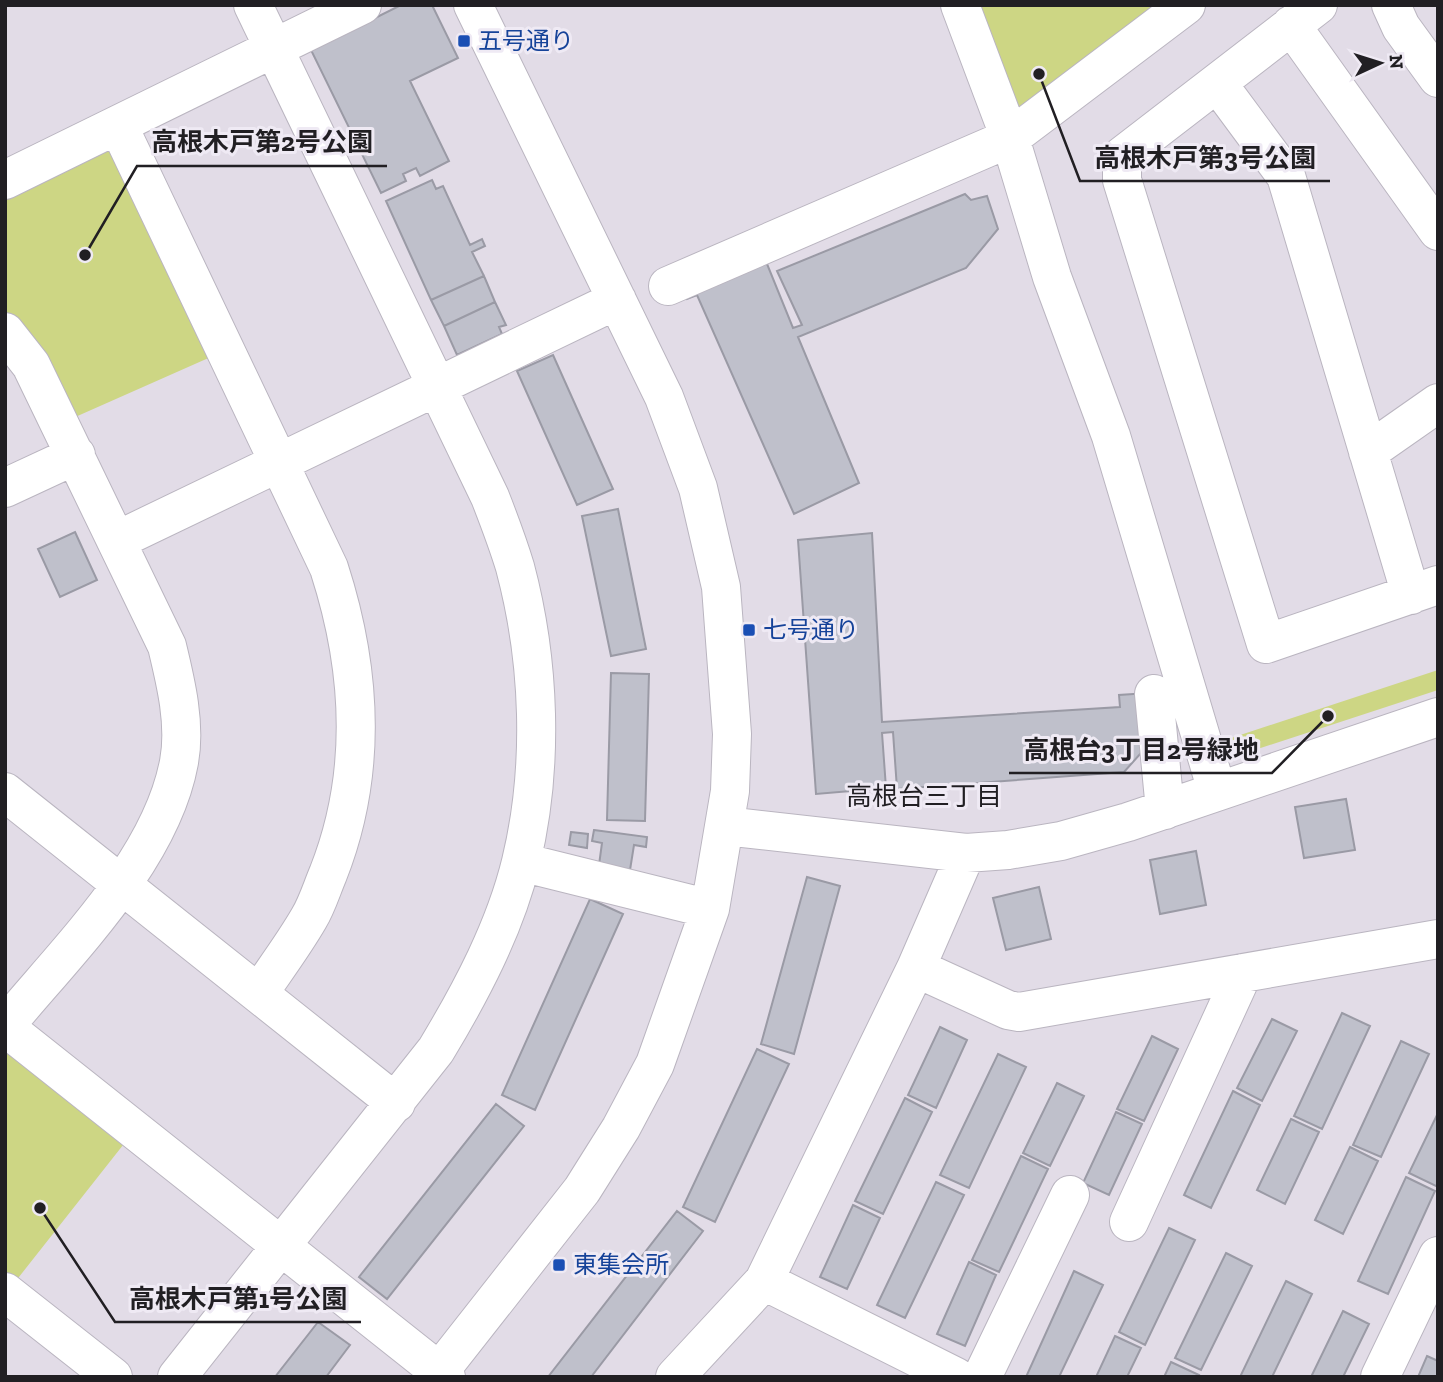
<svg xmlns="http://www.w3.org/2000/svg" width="1443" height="1382" font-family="'Zilla Slab','Noto Sans JP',serif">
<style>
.green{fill:#cdd684}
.building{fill:#bfc0cb;stroke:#9a9aa5;stroke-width:2}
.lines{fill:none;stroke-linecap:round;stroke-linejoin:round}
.minor-casing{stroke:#bab5c0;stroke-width:40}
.minor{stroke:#fff;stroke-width:38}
.transit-dot{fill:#1a4fb4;stroke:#efeaf4;stroke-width:2.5}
.labels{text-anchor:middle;stroke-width:6;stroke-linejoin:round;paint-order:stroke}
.transit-label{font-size:24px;fill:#164399;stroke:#efeaf4;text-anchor:start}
.neighbourhood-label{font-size:26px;fill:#211f23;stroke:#efeaf4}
.leader{fill:none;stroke:#211f23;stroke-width:2.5}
.callout-dot{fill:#211f23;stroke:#efeaf4;stroke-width:2.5}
.callout-label{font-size:26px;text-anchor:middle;font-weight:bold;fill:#211f23;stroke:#efeaf4;stroke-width:6;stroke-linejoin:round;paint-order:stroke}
</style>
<rect width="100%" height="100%" fill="#e2dce7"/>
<!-- green -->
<path class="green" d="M 974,5 L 1161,5 L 1018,117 Z
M 99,144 L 117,153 L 213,356 L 73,418 L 43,357 L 5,310 L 5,200 L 15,187 Z
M 1438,670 L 1438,690 L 1224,760 L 1219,742 Z
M 5,1043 L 127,1140 L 15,1282 L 5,1275 Z"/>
<!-- building -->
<path class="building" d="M 401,5 L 432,5 L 458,58 L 410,81 L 449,161 L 420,176 L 416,168 L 403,174 L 406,181 L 381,193 L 311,50 Z
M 432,180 L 436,189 L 443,186 L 470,245 L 482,239 L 485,246 L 472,252 L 484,276 L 431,300 L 386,201 Z
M 965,194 L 971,200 L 987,196 L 998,229 L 966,268 L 798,337 L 859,483 L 794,514 L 697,295 L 687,299 L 684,286 L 763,254 L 793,328 L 802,325 L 777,271 Z
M 484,276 L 495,302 L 444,326 L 431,300 Z
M 495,302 L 506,325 L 499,327 L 502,334 L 457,355 L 444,326 Z
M 553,355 L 613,489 L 577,505 L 517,371 Z
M 618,509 L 646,649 L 611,656 L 582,516 Z
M 75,532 L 97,580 L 60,597 L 38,549 Z
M 872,533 L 882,722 L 1120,707 L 1119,695 L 1148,693 L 1150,743 L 1124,772 L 897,789 L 893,732 L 882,733 L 886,788 L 816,794 L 798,540 Z
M 611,673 L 649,674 L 645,821 L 607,820 Z
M 1346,799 L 1355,850 L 1304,858 L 1295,807 Z
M 594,830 L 647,837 L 646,847 L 634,845 L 630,870 L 599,865 L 602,843 L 592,841 Z
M 571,832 L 588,834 L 587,848 L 569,845 Z
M 1196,851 L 1206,905 L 1160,914 L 1150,860 Z
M 807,877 L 840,886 L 794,1054 L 761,1044 Z
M 1039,887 L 1051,939 L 1006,950 L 993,898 Z
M 590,899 L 623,914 L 535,1110 L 502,1095 Z
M 1342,1013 L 1370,1026 L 1322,1129 L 1294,1116 Z
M 1272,1019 L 1297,1031 L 1262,1101 L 1237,1088 Z
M 940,1027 L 967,1040 L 936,1108 L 908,1095 Z
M 1152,1036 L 1178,1049 L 1144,1121 L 1117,1109 Z
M 1401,1041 L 1429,1054 L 1381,1157 L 1353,1145 Z
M 757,1049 L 789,1064 L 715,1222 L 683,1207 Z
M 998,1054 L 1026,1067 L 969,1188 L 940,1175 Z
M 1057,1083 L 1084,1096 L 1050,1166 L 1023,1153 Z
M 1233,1091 L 1260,1105 L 1211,1208 L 1184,1195 Z
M 905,1098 L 932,1112 L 883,1214 L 855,1201 Z
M 496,1104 L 524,1126 L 387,1299 L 359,1277 Z
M 1116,1112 L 1142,1124 L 1109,1195 L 1083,1183 Z
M 1438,1113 L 1438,1187 L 1409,1173 Z
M 1291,1119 L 1319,1132 L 1285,1204 L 1257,1190 Z
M 1350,1147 L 1378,1161 L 1343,1234 L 1315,1220 Z
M 1021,1156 L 1048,1169 L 999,1272 L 972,1260 Z
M 1406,1177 L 1435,1191 L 1388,1294 L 1358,1281 Z
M 936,1182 L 964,1195 L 905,1318 L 877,1305 Z
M 853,1205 L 880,1218 L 847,1289 L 820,1277 Z
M 677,1211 L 703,1231 L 591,1377 L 548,1377 Z
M 1169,1228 L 1195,1240 L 1145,1345 L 1119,1332 Z
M 1226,1253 L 1252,1266 L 1201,1370 L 1175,1358 Z
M 969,1262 L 996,1275 L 965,1346 L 937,1334 Z
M 1074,1271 L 1103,1285 L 1059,1377 L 1026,1377 Z
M 1286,1281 L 1312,1294 L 1272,1377 L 1240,1377 Z
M 1343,1311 L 1369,1324 L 1343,1377 L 1311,1377 Z
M 318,1322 L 350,1345 L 326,1377 L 275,1377 Z
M 1115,1336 L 1141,1348 L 1127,1377 L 1096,1377 Z
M 1427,1356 L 1438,1361 L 1438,1377 L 1418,1377 Z
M 1171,1362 L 1199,1375 L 1198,1377 L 1164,1377 Z"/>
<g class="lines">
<defs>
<path id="minor" d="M 960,5 L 1010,138 L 1052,277 L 1111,436 L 1212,774
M 1318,5 L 1122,156 L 1122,180 L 1266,644 L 1438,585
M 1391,5 L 1401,27 L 1438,78
M 1291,25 L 1438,231
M 1218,84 L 1286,176 L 1411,595
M 118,125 L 329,568 C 362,670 368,773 328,874 C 322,888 317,905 309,918 C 294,944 276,968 259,993
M 5,180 L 362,5
M 668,286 L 1010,138 L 1186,5
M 5,332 L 31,365 L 167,646 C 176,683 186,725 179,762 C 161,860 67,951 5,1026
M 1368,452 L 1438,403
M 5,488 L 76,455
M 118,540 L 617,300
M 1154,694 L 1165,810
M 5,792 L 396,1103
M 725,826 L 966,853 L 1008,850 L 1061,841 L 1128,822 L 1438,717
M 521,862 L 710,909
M 916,968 L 1008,1010 L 1019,1012 L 1438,939
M 5,1027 L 446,1377
M 1129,1222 L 1243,973
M 764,1281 L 956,1377
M 5,1292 L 113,1377
M 177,1377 L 436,1050 C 471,992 505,928 521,862 C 544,767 540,661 515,567 C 508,544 499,520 490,497 L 253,5
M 435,1377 L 582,1190 L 621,1128 L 655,1064 L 710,909 L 730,791 L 732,734 L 721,587 L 698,488 L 664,397 L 473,5
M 675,1377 L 764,1281 L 916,968 L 966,853
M 982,1377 L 1070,1195
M 1380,1377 L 1438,1256"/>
</defs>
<!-- minor casing -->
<use href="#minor" class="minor-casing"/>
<!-- minor -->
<use href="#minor" class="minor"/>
</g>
<!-- markers -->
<g class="transit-dot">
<rect x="457" y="34" width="14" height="14" rx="3.5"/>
<rect x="742" y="623" width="14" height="14" rx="3.5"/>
<rect x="552" y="1258" width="14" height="14" rx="3.5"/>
</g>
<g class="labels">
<!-- transit labels -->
<g class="transit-label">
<text x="478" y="49">五号通り</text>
<text x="763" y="638">七号通り</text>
<text x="573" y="1273">東集会所</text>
</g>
<!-- neighbourhood labels -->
<g class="neighbourhood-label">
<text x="924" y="805">高根台三丁目</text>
</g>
</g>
<!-- callouts -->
<path class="leader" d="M85 255L137 166H387M1039 74L1080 181H1330M1328 716L1272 773H1009M40 1208L115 1322H361"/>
<g class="callout-dot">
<circle cx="85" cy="255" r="7"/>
<circle cx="1039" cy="74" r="7"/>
<circle cx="1328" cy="716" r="7"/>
<circle cx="40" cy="1208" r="7"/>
</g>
<g class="callout-label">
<text x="262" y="151">高根木戸第2号公園</text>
<text x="1205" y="167">高根木戸第3号公園</text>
<text x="1141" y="759">高根台3丁目2号緑地</text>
<text x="238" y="1308">高根木戸第1号公園</text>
</g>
<!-- border -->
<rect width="1443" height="1382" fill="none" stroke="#211f23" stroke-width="14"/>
<!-- north arrow -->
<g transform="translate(1380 63) rotate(86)" stroke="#efeaf4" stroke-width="5" paint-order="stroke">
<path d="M0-5L12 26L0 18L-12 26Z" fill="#211f23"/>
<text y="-10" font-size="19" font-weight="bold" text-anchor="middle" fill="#211f23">N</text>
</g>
</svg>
